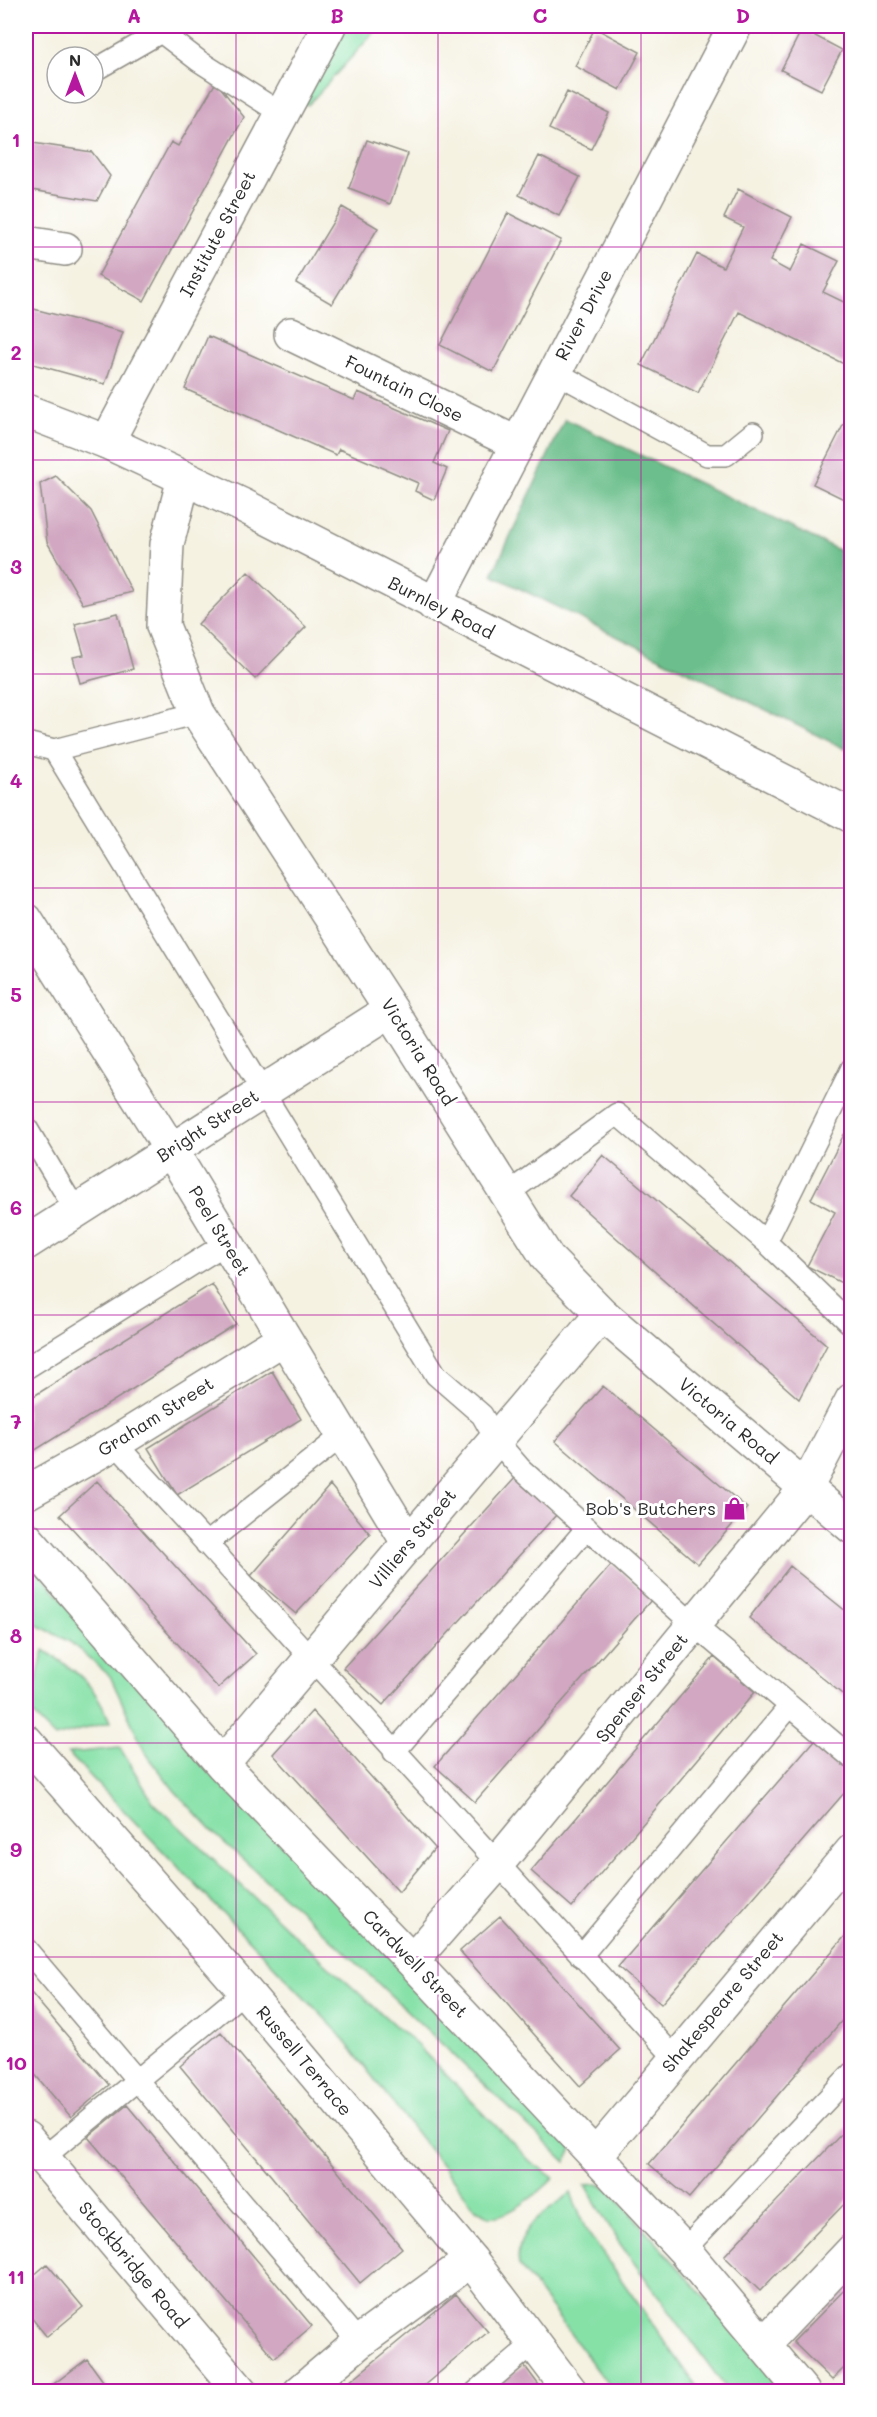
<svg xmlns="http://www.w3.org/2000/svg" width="877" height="2417" font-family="Mali,sans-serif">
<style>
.green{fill:#86e1a7;stroke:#588669;stroke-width:1.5}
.forest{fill:#6cbf8c;stroke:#4c755c;stroke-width:1.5}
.building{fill:#d1a7c1}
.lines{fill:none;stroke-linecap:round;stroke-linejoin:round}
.lane-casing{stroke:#908e86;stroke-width:24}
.street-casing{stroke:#908e86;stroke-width:36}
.primary-casing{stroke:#908e86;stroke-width:36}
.lane{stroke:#fff;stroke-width:21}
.street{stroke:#fff;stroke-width:33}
.primary{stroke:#fff;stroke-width:33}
.grid{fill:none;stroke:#b5179e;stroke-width:1.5;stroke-opacity:0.55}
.labels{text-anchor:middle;stroke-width:6;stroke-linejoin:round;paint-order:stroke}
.street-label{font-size:18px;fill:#2b2b2b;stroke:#fff}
.poi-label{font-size:18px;fill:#2b2b2b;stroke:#fff;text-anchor:end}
.neatline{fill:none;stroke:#b5179e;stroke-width:2}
.grid-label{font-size:20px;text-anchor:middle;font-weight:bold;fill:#b5179e}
</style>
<rect width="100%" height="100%" fill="#fff"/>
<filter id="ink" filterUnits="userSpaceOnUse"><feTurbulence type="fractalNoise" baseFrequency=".0167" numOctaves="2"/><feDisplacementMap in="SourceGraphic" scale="12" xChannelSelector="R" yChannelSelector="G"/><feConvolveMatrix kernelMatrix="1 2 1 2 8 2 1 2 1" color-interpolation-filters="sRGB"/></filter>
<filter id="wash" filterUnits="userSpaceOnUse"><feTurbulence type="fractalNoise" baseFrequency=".008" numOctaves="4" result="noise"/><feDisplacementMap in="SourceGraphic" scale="24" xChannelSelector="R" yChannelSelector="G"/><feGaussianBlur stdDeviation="1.35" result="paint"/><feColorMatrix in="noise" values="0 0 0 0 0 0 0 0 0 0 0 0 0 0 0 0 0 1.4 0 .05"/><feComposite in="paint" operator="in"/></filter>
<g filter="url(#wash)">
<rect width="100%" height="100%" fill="#f5f2e2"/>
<!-- green -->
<path class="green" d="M 324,26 L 380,26 L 308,105 L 290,99 Z
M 26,1560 L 572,2149 L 566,2162 L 341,1948 L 216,1835 L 174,1790 L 145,1752 L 110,1676 L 70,1642 L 26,1619 Z
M 44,1650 C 77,1671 96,1685 110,1722 L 55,1737 L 29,1711 Z
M 120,1748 L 153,1802 L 294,1935 L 418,2046 L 530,2161 L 554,2178 C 542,2190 507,2220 489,2216 C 485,2215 480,2211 476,2209 L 335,2029 L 68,1753 Z
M 598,2184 L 608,2188 L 788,2391 L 728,2391 L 618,2241 L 585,2185 Z
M 571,2193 L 586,2230 L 700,2391 L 613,2391 L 519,2265 C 513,2229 546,2212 571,2193 Z"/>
<!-- forest -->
<path class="forest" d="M 565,419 L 851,556 L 851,745 L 845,749 L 492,575 Z"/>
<g id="blocks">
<!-- building -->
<path class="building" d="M 595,28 L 640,52 L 620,90 L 575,66 Z
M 802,29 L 842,50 L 821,90 L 781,70 Z
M 216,82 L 244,117 L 144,301 L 98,276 L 171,142 L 178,146 Z
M 567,92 L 609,113 L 591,149 L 549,129 Z
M 367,140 L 408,154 L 390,204 L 349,188 Z
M 26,142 L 92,152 L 110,176 L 97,201 L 26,189 Z
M 539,156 L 580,177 L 559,216 L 519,195 Z
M 738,189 L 792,217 L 770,261 L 790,272 L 804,244 L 839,261 L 823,292 L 852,306 L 852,368 L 739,312 L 698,393 L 641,365 L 697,254 L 723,267 L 743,227 L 724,218 Z
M 342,207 L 378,228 L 332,304 L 296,283 Z
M 508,213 L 561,240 L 493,372 L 440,345 Z
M 26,307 L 123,332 L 105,384 L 26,362 Z
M 208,336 L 354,400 L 358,392 L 448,431 L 434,463 L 447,469 L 434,500 L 415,491 L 418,483 L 339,449 L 336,455 L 185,389 Z
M 852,408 L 852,503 L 813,484 Z
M 56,476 L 91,511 L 132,592 L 83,604 L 47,542 L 40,484 Z
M 248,572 L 306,627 L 255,679 L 198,624 Z
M 118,613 L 133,669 L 80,683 L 73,657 L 84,655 L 75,624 Z
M 852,1119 L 852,1288 L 807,1266 L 835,1212 L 811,1199 Z
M 603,1155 L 827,1345 L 799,1399 L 569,1196 Z
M 212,1284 L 236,1324 L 26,1456 L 26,1401 Z
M 272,1371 L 301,1419 L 177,1495 L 148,1448 Z
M 603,1386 L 747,1508 L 698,1564 L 555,1441 Z
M 516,1477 L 557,1514 L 383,1705 L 343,1668 Z
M 97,1481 L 256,1654 L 218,1688 L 60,1515 Z
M 330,1485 L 370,1534 L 296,1614 L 251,1576 Z
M 612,1564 L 652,1599 L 475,1802 L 435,1766 Z
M 790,1566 L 852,1616 L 852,1702 L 749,1618 Z
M 714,1657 L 755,1692 L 572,1907 L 531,1871 Z
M 312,1711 L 435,1848 L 399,1892 L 273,1754 Z
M 815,1739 L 852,1770 L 852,1784 L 661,2004 L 618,1967 Z
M 500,1916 L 620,2050 L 580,2086 L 460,1951 Z
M 852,1928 L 852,2009 L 689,2198 L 649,2164 Z
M 26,1987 L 109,2085 L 71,2117 L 26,2064 Z
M 221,2032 L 402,2248 L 360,2283 L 180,2066 Z
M 127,2105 L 312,2326 L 274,2358 L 88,2137 Z
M 852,2123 L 852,2196 L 760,2291 L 724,2256 Z
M 47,2264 L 83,2307 L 47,2337 L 26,2311 L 26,2282 Z
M 852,2282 L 852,2360 L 832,2380 L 793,2342 Z
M 456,2294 L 488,2332 L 416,2392 L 337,2392 Z
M 87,2359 L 111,2392 L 55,2392 L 51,2386 Z
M 524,2365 L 544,2392 L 488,2392 Z"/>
</g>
</g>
<g filter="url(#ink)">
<use href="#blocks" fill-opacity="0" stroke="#908e86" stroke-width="1.5"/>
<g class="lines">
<defs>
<path id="lane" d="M 93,71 L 161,32 L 199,61 L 282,114
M 555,372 L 707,455 L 726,455 L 753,433
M 26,743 L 54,750 L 436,1375 L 482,1415 L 496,1440 L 521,1469 L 694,1625 L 852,1758
M 54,750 L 198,713
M 26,1127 L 76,1211
M 507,1194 L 617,1114 L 766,1242 L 852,1325
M 766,1242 L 852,1068
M 26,1368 L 225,1244
M 115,1443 L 675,2058
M 206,1544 L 343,1435
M 394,1752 L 587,1528
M 26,1949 L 359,2342
M 581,1956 L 790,1706
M 43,2158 L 245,1991
M 684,2250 L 852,2073
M 476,2392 L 534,2343"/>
<path id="street" d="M 26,243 L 65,249
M 291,334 L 518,444
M 107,442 L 329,26
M 184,478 L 167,544 L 163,626 L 198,713 L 391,1010 L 548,1259 L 602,1314 L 852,1527
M 434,605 L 735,26
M 26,920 L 171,1150 L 409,1544
M 26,1243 L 391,1010
M 26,1493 L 115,1443 L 284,1338
M 26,1538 L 222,1764 L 412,1961 L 684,2250 L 803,2392
M 26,1741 L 245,1991 L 471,2260 L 571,2392
M 222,1764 L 602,1314
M 412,1961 L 497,1864 L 806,1488 L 852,1400
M 26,2138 L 241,2392
M 596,2155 L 852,1851
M 764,2344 L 852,2251
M 300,2392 L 359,2342 L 471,2260"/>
<path id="primary" d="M 26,411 L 107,442 L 244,506 L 852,816"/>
</defs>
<!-- lane casing -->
<use href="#lane" class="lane-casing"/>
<!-- street casing -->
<use href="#street" class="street-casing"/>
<!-- primary casing -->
<use href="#primary" class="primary-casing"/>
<!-- lane -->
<use href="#lane" class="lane"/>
<!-- street -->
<use href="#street" class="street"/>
<!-- primary -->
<use href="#primary" class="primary"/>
</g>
</g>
<!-- grid -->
<path class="grid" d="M 236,26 L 236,2392M 438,26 L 438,2392M 641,26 L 641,2392M 26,247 L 852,247M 26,460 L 852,460M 26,674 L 852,674M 26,888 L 852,888M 26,1102 L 852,1102M 26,1315 L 852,1315M 26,1529 L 852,1529M 26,1743 L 852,1743M 26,1957 L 852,1957M 26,2170 L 852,2170"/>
<!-- icons -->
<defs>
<symbol id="shop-bare" viewBox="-9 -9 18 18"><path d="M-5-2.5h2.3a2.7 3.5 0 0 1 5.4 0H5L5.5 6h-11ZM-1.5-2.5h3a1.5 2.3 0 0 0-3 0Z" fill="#b5179e" stroke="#fff" stroke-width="2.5" paint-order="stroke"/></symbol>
</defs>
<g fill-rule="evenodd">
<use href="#shop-bare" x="718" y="1492" width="33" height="33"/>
</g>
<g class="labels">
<!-- street labels -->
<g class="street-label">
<text transform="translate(218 234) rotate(-62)" y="6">Institute Street</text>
<text transform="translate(584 315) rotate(-62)" y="6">River Drive</text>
<text transform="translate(404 389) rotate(26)" y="6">Fountain Close</text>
<text transform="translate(441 608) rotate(27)" y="6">Burnley Road</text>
<text transform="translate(418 1052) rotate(58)" y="6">Victoria Road</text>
<text transform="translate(208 1126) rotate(-33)" y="6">Bright Street</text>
<text transform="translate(219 1231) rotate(59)" y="6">Peel Street</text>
<text transform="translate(156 1417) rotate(-32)" y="6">Graham Street</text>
<text transform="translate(728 1421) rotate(40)" y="6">Victoria Road</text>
<text transform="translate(413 1539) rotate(-50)" y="6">Villiers Street</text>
<text transform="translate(642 1688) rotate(-51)" y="6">Spenser Street</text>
<text transform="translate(415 1964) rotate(46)" y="6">Cardwell Street</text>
<text transform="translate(723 2002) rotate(-50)" y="6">Shakespeare Street</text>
<text transform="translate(304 2061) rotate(50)" y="6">Russell Terrace</text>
<text transform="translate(133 2265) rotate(50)" y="6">Stockbridge Road</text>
</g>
<!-- poi labels -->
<g class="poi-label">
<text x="716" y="1515">Bob's Butchers</text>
</g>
</g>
<!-- margin -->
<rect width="877" height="2417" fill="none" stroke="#fff" stroke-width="66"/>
<!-- north arrow -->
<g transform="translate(75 75)"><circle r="28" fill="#ffffff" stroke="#aaaaaa" stroke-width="1.5"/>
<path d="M0-4.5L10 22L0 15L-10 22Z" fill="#b5179e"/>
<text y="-9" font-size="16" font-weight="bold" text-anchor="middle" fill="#2b2b2b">N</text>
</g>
<rect x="33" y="33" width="811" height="2351" class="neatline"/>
<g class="grid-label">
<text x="134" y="23">A</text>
<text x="337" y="23">B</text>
<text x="540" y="23">C</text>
<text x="743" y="23">D</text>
<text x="16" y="147">1</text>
<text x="16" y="360">2</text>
<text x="16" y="574">3</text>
<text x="16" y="788">4</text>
<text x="16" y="1002">5</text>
<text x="16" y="1215">6</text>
<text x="16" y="1429">7</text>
<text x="16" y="1643">8</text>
<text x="16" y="1857">9</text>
<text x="16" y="2070">10</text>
<text x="16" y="2284">11</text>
</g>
</svg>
